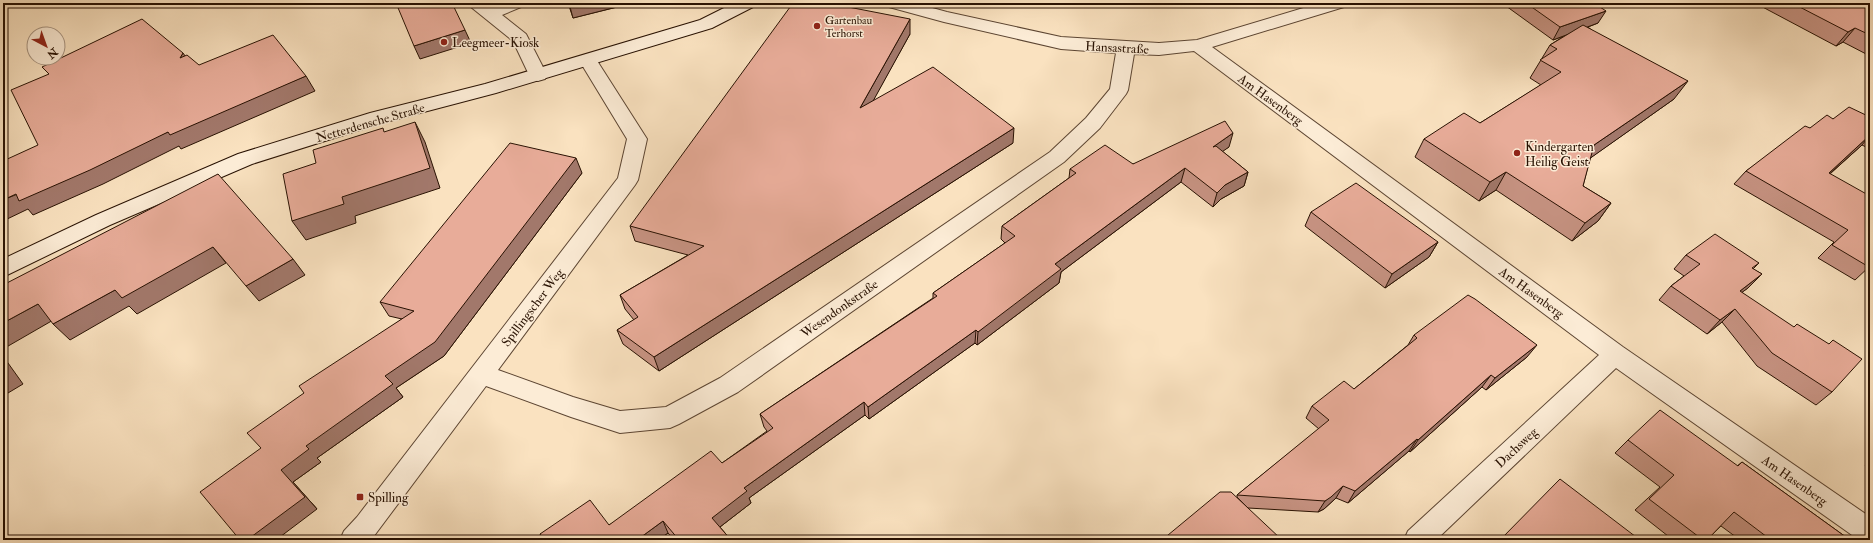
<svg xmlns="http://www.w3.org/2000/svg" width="1873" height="543" font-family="'IM FELL Double Pica',serif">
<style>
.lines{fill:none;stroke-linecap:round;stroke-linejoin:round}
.street-casing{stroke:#5c4532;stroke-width:2}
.secondary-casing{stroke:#281102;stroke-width:2}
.street{fill:#fcecd6;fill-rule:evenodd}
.secondary{fill:#fcecd6;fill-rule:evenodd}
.wall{fill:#c89484;stroke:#281102}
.shaded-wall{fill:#a2786b;stroke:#281102}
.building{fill:#e8ac99;stroke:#281102}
.poi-dot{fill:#8f2418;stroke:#fcecd6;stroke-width:1.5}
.labels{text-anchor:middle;stroke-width:3;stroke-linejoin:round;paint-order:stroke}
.far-poi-label{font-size:11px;fill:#281102;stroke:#fcecd6;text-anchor:start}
.poi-label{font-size:13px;fill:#281102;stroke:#fcecd6;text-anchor:start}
.street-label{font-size:13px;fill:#281102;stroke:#fcecd6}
</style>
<rect width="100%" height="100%" fill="#fae2c0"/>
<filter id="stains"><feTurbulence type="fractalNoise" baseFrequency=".005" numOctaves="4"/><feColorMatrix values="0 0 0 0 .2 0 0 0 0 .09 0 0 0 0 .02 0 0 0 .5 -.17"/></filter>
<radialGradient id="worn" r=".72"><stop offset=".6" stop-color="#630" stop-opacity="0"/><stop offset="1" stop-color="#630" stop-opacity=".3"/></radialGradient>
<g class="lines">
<defs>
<path id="street" d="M 466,3 L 486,3 L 491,7 L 501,3 L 524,3 L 521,7 L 502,15 L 526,34 L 547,75 L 545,79 L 538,81 L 531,79 L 513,41 Z
M 886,3 L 914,3 L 947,12 L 1061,37 L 1159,43 L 1197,40 L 1320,3 L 1347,3 L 1344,7 L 1212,47 L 1623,347 L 1870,517 L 1870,540 L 1859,540 L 1616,368 L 1436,540 L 1404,540 L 1408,531 L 1599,355 L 1194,51 L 1159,55 L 1134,54 L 1128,90 L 1126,94 L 1100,128 L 1064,162 L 738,392 L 679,424 L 670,428 L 620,433 L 571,417 L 486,386 L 371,540 L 340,540 L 344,531 L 357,517 L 618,178 L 627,139 L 579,60 L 582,56 L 588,54 L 594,56 L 647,139 L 638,180 L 635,185 L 498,370 L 573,397 L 620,411 L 666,407 L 720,378 L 1050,152 L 1086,118 L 1110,89 L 1116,53 L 1061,49 L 944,22 L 889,7 Z"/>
<path id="secondary" d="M 734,3 L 756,3 L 753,7 L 712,28 L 496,93 L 382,123 L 252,164 L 110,225 L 3,277 L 3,259 L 96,215 L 238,154 L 370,113 L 485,84 L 700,20 Z"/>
</defs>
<!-- street casing -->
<use href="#street" class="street-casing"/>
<!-- secondary casing -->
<use href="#secondary" class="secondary-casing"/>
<!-- street -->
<use href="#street" class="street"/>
<!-- secondary -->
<use href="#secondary" class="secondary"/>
</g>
<!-- wall -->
<path class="wall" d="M 568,3 L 633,3 L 573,18 Z
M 1508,3 L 1612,3 L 1601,7 L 1598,23 L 1588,27 L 1674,99 L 1590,158 L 1583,186 L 1611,203 L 1598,221 L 1572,241 L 1496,190 L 1479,201 L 1415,157 L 1424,139 L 1480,123 L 1541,85 L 1530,78 L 1550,45 L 1564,36 L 1553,40 L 1506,6 Z
M 1755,3 L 1870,3 L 1870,56 L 1843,42 L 1836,46 Z
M 840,6 L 910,34 L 873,100 L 1013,143 L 659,371 L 623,344 L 617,330 L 634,320 L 625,309 L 620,295 L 688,255 L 635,241 L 630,226 Z
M 1870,117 L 1870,149 L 1862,145 L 1830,174 L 1870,266 L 1855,280 L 1818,258 L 1834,242 L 1734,184 L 1746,171 L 1810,128 L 1833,119 Z
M 1229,147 L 1222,151 L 1248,172 L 1244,186 L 1221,199 L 1213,207 L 1181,182 L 1061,272 L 1059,283 L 977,345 L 975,343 L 869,419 L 865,415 L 749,498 L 751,503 L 720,527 L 731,540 L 674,540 L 668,533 L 658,540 L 544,540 L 540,534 L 609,525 L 722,463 L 767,431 L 764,427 L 760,414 L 933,298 L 933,293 L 1005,243 L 1001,239 L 1002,226 L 1069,178 L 1070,169 L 1133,164 Z
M 582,173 L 444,356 L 396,388 L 403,397 L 317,458 L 321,462 L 293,482 L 317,509 L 261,448 L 304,393 L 402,319 L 389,316 L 380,302 Z
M 1311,212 L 1438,242 L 1429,257 L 1385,288 L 1305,226 Z
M 1686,255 L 1759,263 L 1753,269 L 1762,274 L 1748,288 L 1742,292 L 1832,392 L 1816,405 L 1757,366 L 1722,322 L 1707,334 L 1659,300 L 1671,286 L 1684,276 L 1674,269 Z
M 1414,335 L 1527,357 L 1486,390 L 1482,387 L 1410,452 L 1409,451 L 1348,503 L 1336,498 L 1324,509 L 1318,512 L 1248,508 L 1237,497 L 1237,495 L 1319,429 L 1306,418 L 1312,406 L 1354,389 L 1408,345 Z
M 1628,440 L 1737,466 L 1742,462 L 1850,540 L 1740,540 L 1721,526 L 1707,540 L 1673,540 L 1635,510 L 1660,487 L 1615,453 Z
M 1870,460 L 1870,470 L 1865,466 Z"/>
<!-- shaded-wall -->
<path class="shaded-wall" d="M 569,3 L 633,3 L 573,18 Z
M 1589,3 L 1612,3 L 1583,13 Z
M 1606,11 L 1598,23 L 1553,40 L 1560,27 Z
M 910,19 L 910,34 L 861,123 L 860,108 Z
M 1855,28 L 1843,42 L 1836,46 L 1848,32 Z
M 465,30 L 471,43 L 420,59 L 414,46 Z
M 183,53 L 193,67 L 180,58 Z
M 306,76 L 315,91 L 181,149 L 179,146 L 103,184 L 33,215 L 28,209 L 3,221 L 3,200 L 168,132 Z
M 1688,81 L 1674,99 L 1582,164 L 1594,145 Z
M 415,122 L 425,142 L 440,188 L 355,216 L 356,223 L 306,240 L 292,221 L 342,197 Z
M 1014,128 L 1013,143 L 659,371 L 654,357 Z
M 1233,133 L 1229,147 L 1209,161 L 1213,147 Z
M 1870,135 L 1862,145 L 1816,186 L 1829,173 Z
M 576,158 L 582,173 L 444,356 L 396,388 L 403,397 L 317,458 L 321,462 L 293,482 L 317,509 L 276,540 L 247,540 L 281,470 L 306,446 L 385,376 Z
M 1185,168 L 1181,182 L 1061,272 L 1059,283 L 977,345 L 978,332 L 1055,264 Z
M 1248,172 L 1244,186 L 1221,199 L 1213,207 L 1217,193 L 1225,185 Z
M 1506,172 L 1496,190 L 1479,201 L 1490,182 Z
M 1611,203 L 1598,221 L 1572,241 L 1585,223 Z
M 1438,242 L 1429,257 L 1385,288 L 1392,274 Z
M 213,247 L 226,263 L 137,314 L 129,306 L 70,340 L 53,324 L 115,290 Z
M 293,259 L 305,275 L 259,301 L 246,286 Z
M 1762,274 L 1748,288 L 1726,304 L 1740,291 Z
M 38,304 L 55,319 L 3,349 L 3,323 Z
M 1735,309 L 1722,322 L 1707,334 L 1720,320 Z
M 976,330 L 975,343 L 869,419 L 868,407 Z
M 1537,345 L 1527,357 L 1486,390 L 1495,378 Z
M 3,356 L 23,384 L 3,396 Z
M 1491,375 L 1482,387 L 1410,452 L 1418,440 Z
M 864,402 L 865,415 L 749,498 L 751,503 L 716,530 L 712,518 L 744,488 Z
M 1417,439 L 1409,451 L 1348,503 L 1355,491 Z
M 1343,486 L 1336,498 L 1324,509 L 1318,512 L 1325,501 Z
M 663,521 L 668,533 L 658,540 L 637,540 Z"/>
<!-- building -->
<path class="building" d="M 396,3 L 426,3 L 430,5 L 438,3 L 452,3 L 465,30 L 414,46 Z
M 793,3 L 839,3 L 838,5 L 910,19 L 860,108 L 933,67 L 1014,128 L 654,357 L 617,330 L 638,317 L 620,295 L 704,246 L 630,226 Z
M 1526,3 L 1594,3 L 1606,11 L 1560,27 Z
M 1792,3 L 1870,3 L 1870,35 L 1855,28 L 1848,32 Z
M 142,19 L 183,53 L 180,58 L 187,55 L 199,65 L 273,35 L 306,76 L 170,135 L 168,132 L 90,170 L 19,201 L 16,194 L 3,200 L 3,161 L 38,145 L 11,90 L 49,74 L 42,67 Z
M 1583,25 L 1688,81 L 1594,145 L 1583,186 L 1611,203 L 1585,223 L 1506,172 L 1490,182 L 1424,139 L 1464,113 L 1480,123 L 1561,72 L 1540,60 L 1557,49 L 1550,45 Z
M 1849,107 L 1870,117 L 1870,135 L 1829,173 L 1870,196 L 1870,266 L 1869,267 L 1832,245 L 1848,230 L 1746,171 L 1805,126 L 1810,128 L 1827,115 L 1833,119 Z
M 1225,121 L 1233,133 L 1213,147 L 1216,146 L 1248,172 L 1225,185 L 1217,193 L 1185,168 L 1055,264 L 1061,269 L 978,332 L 976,330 L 868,407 L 864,402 L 744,488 L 747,491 L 712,518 L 731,540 L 679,540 L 663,521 L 637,540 L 544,540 L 540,534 L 590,500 L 609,525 L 711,451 L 722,463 L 773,428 L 760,414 L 937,296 L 933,293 L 1015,236 L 1002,226 L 1076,173 L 1070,169 L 1105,145 L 1133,164 Z
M 415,122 L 430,168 L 342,197 L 344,204 L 292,221 L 283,174 L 316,163 L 313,150 L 383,128 L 384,132 Z
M 510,143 L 576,158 L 435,342 L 385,376 L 393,384 L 306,446 L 309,449 L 281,470 L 305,497 L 247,540 L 240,540 L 200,492 L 261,448 L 247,433 L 304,393 L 299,386 L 414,311 L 380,302 Z
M 218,174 L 293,259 L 246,286 L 213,247 L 122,298 L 115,290 L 53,324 L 38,304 L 3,323 L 3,285 Z
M 1356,183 L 1438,242 L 1392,274 L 1311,212 Z
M 1715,234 L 1759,263 L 1752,268 L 1762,274 L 1740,291 L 1794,327 L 1797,324 L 1829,344 L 1833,340 L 1862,359 L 1832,392 L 1772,353 L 1735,309 L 1720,320 L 1671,286 L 1700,264 L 1686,255 Z
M 1468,295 L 1475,299 L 1537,345 L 1495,378 L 1491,375 L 1418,440 L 1417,439 L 1355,491 L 1343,486 L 1331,497 L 1325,501 L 1237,495 L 1329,420 L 1312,406 L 1344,381 L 1354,389 L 1417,338 L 1414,335 Z
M 1660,410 L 1738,466 L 1742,462 L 1850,540 L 1771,540 L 1734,512 L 1707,540 L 1703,540 L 1649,499 L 1674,475 L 1628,440 Z
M 1560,479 L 1640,540 L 1500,540 Z
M 1220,492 L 1231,492 L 1282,540 L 1162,540 Z"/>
<!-- markers -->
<g class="poi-dot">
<circle cx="817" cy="26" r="4"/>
<circle cx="444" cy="42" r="4"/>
<circle cx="1517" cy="153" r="4"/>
<rect x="356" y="493" width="8" height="8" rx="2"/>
</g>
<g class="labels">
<!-- far-poi labels -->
<g class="far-poi-label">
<text x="825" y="24">Gartenbau<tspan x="825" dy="13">Terhorst</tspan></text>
</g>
<!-- poi labels -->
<g class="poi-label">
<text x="452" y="47">Leegmeer-Kiosk</text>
<text x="1525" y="151">Kindergarten<tspan x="1525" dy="15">Heilig Geist</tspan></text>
<text x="368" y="502">Spilling</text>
</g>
<!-- street labels -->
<g class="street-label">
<text transform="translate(1117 47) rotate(3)" y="5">Hansastraße</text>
<text transform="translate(1271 99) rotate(36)" y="5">Am Hasenberg</text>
<text transform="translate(370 122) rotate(-16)" y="5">Netterdensche Straße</text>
<text transform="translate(1532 292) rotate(36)" y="5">Am Hasenberg</text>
<text transform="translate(532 307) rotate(-53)" y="5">Spillingscher Weg</text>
<text transform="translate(839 308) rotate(-35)" y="5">Wesendonkstraße</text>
<text transform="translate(1516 447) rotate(-43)" y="5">Dachsweg</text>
<text transform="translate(1795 480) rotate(35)" y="5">Am Hasenberg</text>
</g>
</g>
<!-- margin -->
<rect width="1873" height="543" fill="none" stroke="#fae2c0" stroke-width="16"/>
<rect x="4" y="4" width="1865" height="535" fill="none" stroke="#281102" stroke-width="2"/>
<rect x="8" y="8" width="1857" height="527" fill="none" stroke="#281102"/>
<!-- north arrow -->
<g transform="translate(46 46) rotate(139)"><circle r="19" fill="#fcecd6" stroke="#a79481"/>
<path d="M0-3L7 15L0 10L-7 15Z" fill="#8f2418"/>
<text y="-6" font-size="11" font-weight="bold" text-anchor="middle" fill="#281102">N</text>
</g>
<rect width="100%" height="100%" filter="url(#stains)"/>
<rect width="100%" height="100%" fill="url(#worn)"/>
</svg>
